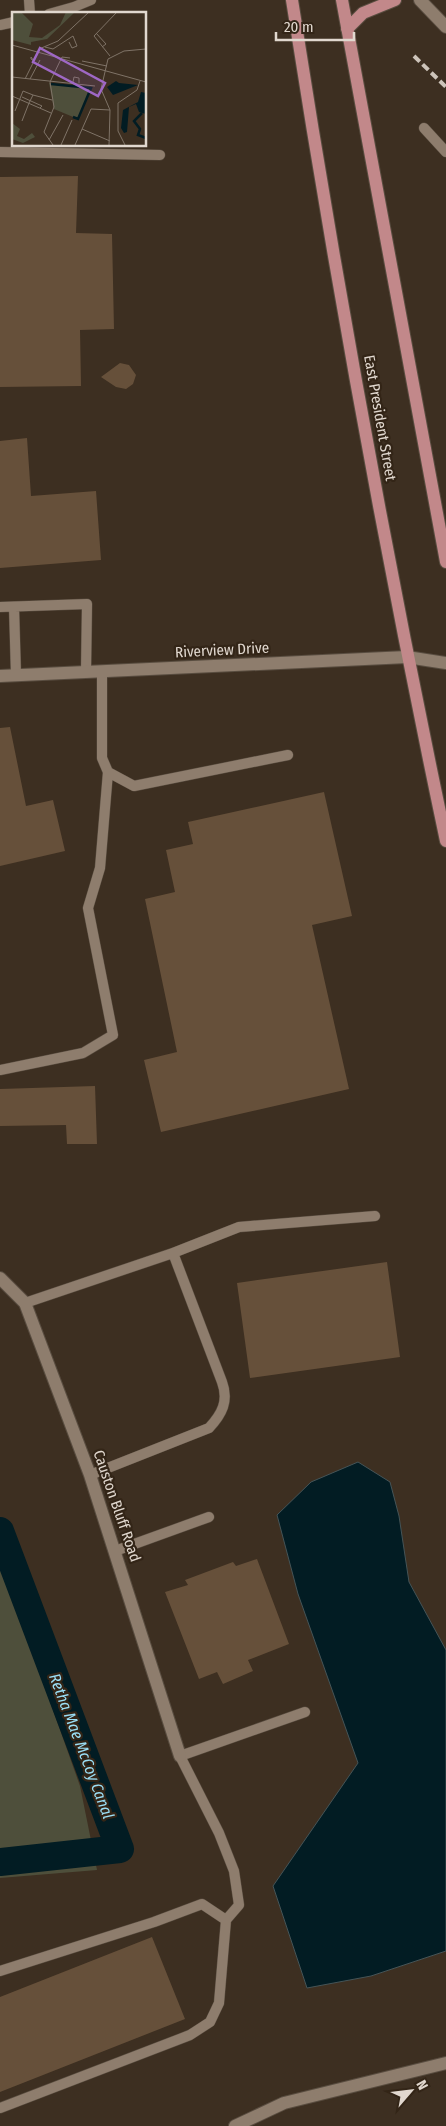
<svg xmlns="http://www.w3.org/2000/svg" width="446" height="2126" font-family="'Fira Sans Condensed',sans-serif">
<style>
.green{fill:#4e4f3b}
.water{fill:#021c23;stroke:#455457}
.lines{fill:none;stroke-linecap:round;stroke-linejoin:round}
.canal{stroke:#021c23;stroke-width:28}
.building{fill:#66503a}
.lane-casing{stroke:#594d40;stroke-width:11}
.street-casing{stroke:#594d40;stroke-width:14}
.primary-casing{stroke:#594d40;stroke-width:14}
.lane{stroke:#8e7d6d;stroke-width:10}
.street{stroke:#8e7d6d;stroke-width:12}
.primary{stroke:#c2888a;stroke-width:12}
.rail{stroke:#cdc4ba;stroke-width:4;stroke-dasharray:8 4;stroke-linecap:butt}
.labels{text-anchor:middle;stroke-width:4.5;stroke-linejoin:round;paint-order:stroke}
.street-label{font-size:15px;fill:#e1d8cf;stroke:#332517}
.water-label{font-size:16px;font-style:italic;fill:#9adef5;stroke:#332517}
.inset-river{fill:none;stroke:#021c23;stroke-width:2.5}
.inset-road{fill:none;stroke:#7f7367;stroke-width:1}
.view{fill:#9f68c5;fill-opacity:0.15;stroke:#9f68c5;stroke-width:2.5}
.inset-edge{fill:none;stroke:#e1d8cf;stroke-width:2.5}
</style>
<rect width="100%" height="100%" fill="#3d2f21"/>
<!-- green -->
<path class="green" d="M 0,1561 L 80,1786 L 97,1870 L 0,1878 Z"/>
<!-- water -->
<path class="water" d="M 358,1462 L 390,1482 L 399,1516 L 409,1582 L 446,1650 L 446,1951 L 371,1976 L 307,1988 L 273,1886 L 358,1763 L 298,1594 L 277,1515 L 311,1482 Z"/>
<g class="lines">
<!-- canal -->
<path class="canal" d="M 0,1531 L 120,1849 L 0,1862"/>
</g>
<!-- building -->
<path class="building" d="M 78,176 L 76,233 L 112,234 L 114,329 L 80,330 L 81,386 L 0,387 L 0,177 Z
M 120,363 L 129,365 L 136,375 L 133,384 L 126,389 L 116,387 L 101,377 Z
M 27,438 L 31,496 L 96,491 L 101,560 L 0,568 L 0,441 Z
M 10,727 L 26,806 L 53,800 L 65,851 L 0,866 L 0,728 Z
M 324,792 L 352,916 L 312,925 L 349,1089 L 161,1132 L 144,1060 L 177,1052 L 145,899 L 175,892 L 166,850 L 193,844 L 188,822 Z
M 95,1086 L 97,1144 L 67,1144 L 66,1125 L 0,1126 L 0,1089 Z
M 387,1262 L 400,1357 L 250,1378 L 237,1283 Z
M 257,1559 L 289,1644 L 248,1660 L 253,1671 L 223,1684 L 217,1672 L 199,1679 L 165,1592 L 188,1585 L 185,1580 L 233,1562 L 236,1566 Z
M 152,1937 L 185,2019 L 0,2092 L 0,1997 Z"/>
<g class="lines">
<defs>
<path id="lane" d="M 29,0 L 30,14
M 49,14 L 74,7 L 91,0
M 0,25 L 14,22
M 424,128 L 446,152
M 0,152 L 160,155
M 0,607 L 87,604 L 86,672
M 14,607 L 16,675
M 102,671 L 102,758 L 108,772 L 134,786 L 288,755
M 0,1070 L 83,1053 L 113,1035 L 88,908 L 100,868 L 108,772
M 173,1253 L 239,1227 L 375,1216
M 25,1303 L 173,1253 L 222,1382 C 229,1401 222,1414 209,1428 L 90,1475
M 115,1551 L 209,1517
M 0,1971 L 154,1922 L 202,1904 L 226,1920
M 0,2108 L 190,2035 L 210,2022 L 219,2003 L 226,1920 L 239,1905 L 234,1871 L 219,1833 L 180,1756 L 305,1712"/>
<path id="street" d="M 420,0 L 446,27
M 0,676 L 407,657 L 446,663
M 0,1278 L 25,1303 L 90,1475 L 180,1756
M 235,2126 L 284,2103 L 446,2063"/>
<path id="primary" d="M 292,0 C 336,282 387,562 446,841
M 342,0 L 446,562
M 347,29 L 363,13 L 395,0"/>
</defs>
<!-- lane casing -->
<use href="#lane" class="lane-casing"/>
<!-- street casing -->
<use href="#street" class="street-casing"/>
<!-- primary casing -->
<use href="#primary" class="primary-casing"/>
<!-- lane -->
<use href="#lane" class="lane"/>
<!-- street -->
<use href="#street" class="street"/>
<!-- primary -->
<use href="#primary" class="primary"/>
<!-- rail -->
<path class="rail" d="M 414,56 L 446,87"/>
</g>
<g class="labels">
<!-- street labels -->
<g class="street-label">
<text transform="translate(380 418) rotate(80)" y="5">East President Street</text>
<text transform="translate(222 650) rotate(-3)" y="5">Riverview Drive</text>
<text transform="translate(117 1506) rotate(71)" y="5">Causton Bluff Road</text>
</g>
<!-- water labels -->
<g class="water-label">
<text transform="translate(82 1746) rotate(69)" y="6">Retha Mae McCoy Canal</text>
</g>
</g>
<!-- overview -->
<g transform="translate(12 12)">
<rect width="134" height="134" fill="#3d2f21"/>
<path d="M 0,0 L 9,0 L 21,12 L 17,25 L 30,26 L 48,13 L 54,0 L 63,0 L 35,27 L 19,30 L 19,33 L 0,28 ZM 37,71 L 79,77 L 66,107 L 42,97 ZM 0,111 L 8,117 L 5,124 L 12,127 L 20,121 L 23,125 L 11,131 L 0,127 Z" fill="#4e4f3b"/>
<path d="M 104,69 L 107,71 L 126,73 L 101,83 L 95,75 ZM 129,80 L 134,81 L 134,102 L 127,100 L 124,92 L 117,95 L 115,120 L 112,121 L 109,116 L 111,98 L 126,90 Z" fill="#021c23"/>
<path class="inset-river" d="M 39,72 L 79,76 L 66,107 L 61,105M 130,101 L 122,109 L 128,117 L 126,123 L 134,126"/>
<path class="inset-road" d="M 84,21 L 94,32 L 90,35M 0,33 L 134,70M 33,35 L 41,37 L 61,24 L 65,34 L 60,36 L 57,30M 27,37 L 46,29 L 77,0M 98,44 L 82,24 L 105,0M 70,49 L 95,54M 0,65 L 83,74M 13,67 L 22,49 L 19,45 L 19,47 L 22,49M 18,67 L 28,48M 61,70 L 62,65 L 67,66 L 67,71M 21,83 L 40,88M 0,84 L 39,101M 10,85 L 30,94 L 28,96M 3,99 L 11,79 L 21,83 L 17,91M 10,109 L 17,91M 70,117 L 98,129M 37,128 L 51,103M 41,133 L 32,120 L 42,95 L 38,70 L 50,45 L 58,46M 49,133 L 60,108M 63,133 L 79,97 L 98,98M 97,133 L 98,98 L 89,77 L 96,47 L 112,39 L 134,37M 113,133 L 106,119 L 106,91 L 125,78 L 128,69"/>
<path class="view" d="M 28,36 L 93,71 L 86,84 L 21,50 Z"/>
<rect width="134" height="134" class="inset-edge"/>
</g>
<!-- north arrow -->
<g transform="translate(411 2091) rotate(62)" stroke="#332517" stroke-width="4" paint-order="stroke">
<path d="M0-4L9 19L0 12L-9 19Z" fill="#e1d8cf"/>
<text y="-8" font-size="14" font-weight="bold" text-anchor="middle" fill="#e1d8cf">N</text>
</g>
<!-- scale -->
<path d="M276 32v8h78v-8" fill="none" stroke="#e1d8cf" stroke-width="2.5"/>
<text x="284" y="32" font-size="15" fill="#e1d8cf" stroke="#332517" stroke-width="4" paint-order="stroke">20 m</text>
</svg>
